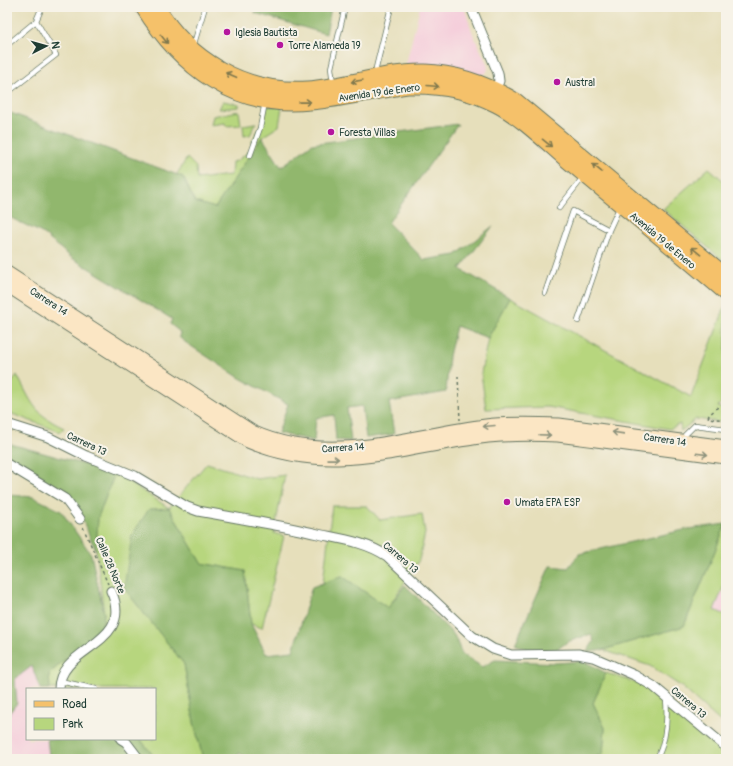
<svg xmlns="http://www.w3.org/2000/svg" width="733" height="766" font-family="Pangolin,sans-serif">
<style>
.built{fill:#f5cfdb}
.green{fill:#b7d67e;stroke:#6b8a59}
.forest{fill:#91b76d;stroke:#587a50}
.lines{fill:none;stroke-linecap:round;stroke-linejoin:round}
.service-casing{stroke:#657663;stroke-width:6}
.minor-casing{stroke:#657663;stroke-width:11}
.secondary-casing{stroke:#657663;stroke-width:15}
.primary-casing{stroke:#657663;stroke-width:17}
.path{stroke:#657663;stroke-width:1.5;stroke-dasharray:3 3;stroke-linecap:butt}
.service{stroke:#fff;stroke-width:4.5}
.minor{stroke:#fff;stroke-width:9}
.secondary{stroke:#fbe6c4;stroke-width:13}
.primary{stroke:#f5c16b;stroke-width:15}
.oneway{stroke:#7f784d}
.oneway2{stroke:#8d927c}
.poi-dot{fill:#b5179e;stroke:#f7f3e8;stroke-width:1.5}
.labels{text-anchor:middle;stroke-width:4;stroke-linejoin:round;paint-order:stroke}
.poi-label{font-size:10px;fill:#1f3d34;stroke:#f7f3e8;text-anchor:start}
.street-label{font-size:10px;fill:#1f3d34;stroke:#f7f3e8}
</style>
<rect width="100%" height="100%" fill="#f7f3e8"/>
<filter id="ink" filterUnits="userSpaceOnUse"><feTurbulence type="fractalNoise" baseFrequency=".025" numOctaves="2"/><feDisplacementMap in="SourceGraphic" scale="8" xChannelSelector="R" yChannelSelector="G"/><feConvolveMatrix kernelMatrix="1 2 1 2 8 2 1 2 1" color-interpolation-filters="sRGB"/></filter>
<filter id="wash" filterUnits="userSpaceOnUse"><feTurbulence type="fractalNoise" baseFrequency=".012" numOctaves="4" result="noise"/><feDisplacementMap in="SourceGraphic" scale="16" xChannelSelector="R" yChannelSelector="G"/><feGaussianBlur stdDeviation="0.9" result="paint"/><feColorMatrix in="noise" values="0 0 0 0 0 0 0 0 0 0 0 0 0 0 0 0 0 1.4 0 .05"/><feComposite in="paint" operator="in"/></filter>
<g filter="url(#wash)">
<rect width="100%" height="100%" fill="#e6dfbb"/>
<!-- built -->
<path class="built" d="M 420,7 L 464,7 L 473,34 L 487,64 L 488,69 L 486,73 L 480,75 L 445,66 L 406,64 Z
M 726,581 L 726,615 L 714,610 Z
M 32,666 L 40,689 L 27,689 L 27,739 L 47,739 L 49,755 L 55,759 L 7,759 L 7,716 L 17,703 L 15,679 Z"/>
<!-- green -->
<path class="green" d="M 223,101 L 239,104 L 239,107 L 219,109 Z
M 268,106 L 282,107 L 279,126 L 262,137 L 215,208 L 195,202 L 183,177 L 177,174 L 187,158 L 196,167 L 197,179 L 231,175 L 232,162 L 237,161 L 253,148 L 252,141 L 263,122 Z
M 239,111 L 241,125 L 226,126 L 225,123 L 211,125 L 213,116 Z
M 256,123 L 250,135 L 244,136 L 243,125 Z
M 709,168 L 726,183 L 726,263 L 663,209 Z
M 510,298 L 691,397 L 726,304 L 726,396 L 722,396 L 722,402 L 718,406 L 719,408 L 726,409 L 726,423 L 696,419 L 681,431 L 680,424 L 670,429 L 548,407 L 486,409 L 481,373 L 488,338 Z
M 17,375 C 32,403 34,414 64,428 L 60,432 L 7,412 L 7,386 L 9,387 Z
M 207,463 L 257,479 L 285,475 L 274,533 L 284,536 L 262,628 L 251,624 L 245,571 L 201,563 L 169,508 L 124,588 L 184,664 L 194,722 L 203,759 L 156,759 L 140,739 L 155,739 L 155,689 L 50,689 L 49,674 L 102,626 L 104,614 L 96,548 L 98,517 L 115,473 L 169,508 Z
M 332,506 L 367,506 L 380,520 L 422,514 L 425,533 L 419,560 L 388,608 L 342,576 L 323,583 Z
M 726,524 L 726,581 L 714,610 L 726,615 L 726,727 L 682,687 L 650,666 L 603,650 L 684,626 Z
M 606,673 L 643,685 L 726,752 L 726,759 L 590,759 L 603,754 L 605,728 L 593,703 Z"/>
<!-- forest -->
<path class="forest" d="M 256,7 L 331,7 L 326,34 L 255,13 Z
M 8,112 L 183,177 L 195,202 L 215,208 L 262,137 L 281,167 L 312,144 L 458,124 L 388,223 L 424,260 L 456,255 L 493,226 L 460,269 L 510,298 L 488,338 L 456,326 L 449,356 L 446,392 L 389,402 L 394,434 L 366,438 L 362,406 L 347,408 L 351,441 L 336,440 L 334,415 L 316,418 L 314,441 L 278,433 L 288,404 L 240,378 L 185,342 L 179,337 L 180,332 L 170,324 L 172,319 L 72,258 L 42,233 L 7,216 Z
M 7,443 L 115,473 L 98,517 L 96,551 L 76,505 L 42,480 L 7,458 Z
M 9,495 L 33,497 L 61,511 L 91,554 L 104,614 L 102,626 L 49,674 L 50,689 L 40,689 L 32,666 L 15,679 L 17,703 L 7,716 L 7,497 Z
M 169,508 L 201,563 L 245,571 L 251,624 L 266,654 L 293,651 L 312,587 L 342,576 L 388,608 L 405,585 L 454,635 L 462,654 L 482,667 L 495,660 L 556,663 L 584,661 L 606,673 L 593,703 L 605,728 L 603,754 L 590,759 L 250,759 L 239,753 L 237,759 L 203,759 L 194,722 L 184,664 L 124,588 L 132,535 L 149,509 Z
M 726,524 L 684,626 L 603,650 L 587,652 L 594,641 L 591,634 L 567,642 L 555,651 L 526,649 L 515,644 L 550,566 L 568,568 L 579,554 L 688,529 Z
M 47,739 L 140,739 L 156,759 L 55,759 L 49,755 Z"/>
</g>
<g filter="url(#ink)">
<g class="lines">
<defs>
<path id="service" d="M 7,45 L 36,21 L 42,7
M 193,47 L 205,7
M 376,75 L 376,68 L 391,7
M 333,83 L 331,68 L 345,7
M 7,93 L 56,55 L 36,21
M 250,156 L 260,128 L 265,102
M 559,208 L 584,176
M 545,293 L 573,211 L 609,230
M 578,321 L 609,230 L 620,206
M 683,440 L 685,435 L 695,425 L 726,429
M 60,681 L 96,689
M 657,759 C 666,740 668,720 666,699"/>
<path id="minor" d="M 471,7 L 498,73 L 499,81 L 494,93
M 7,424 L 48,437 L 86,456 L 135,476 L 187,507 L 198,511 C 238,518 278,525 318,534 C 342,539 366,542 387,556 L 472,636 L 493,649 L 511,655 L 578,654 L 593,657 L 634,675 L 653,686 L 726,747
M 7,464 L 65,499 L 80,519
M 59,689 C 59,645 136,646 111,591
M 121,739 L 126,742 L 139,759"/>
<path id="secondary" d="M 7,273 L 252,432 C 329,467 406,436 486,426 C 510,423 535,424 559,425 L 726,447
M 7,285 L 248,441 C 334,477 402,446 488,436 C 511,434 535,434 558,435 L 726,457"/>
<path id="primary" d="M 143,7 C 181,68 235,110 310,102 C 343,99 375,91 407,86 C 439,85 469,90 497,105 C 522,118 547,143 568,161 C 621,205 674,248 726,293
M 157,7 C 189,60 244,93 308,89 C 347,86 385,71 425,72 C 458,73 487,84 516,101 L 726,276"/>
</defs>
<!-- service casing -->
<use href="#service" class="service-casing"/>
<!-- minor casing -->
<use href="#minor" class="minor-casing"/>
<!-- secondary casing -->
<use href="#secondary" class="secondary-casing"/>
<!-- primary casing -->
<use href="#primary" class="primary-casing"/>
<!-- path -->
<path class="path" d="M 458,376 L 460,420
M 718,407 L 709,415 L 708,418 L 726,420
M 83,527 L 108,584"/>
<!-- service -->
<use href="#service" class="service"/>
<!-- minor -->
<use href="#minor" class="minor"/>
<!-- secondary -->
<use href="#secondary" class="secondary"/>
<!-- primary -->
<use href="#primary" class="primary"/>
</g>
<!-- one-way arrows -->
<defs><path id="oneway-shaft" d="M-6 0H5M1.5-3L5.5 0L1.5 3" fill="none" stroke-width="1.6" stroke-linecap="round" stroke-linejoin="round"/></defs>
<g class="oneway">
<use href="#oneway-shaft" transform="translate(164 39) rotate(51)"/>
<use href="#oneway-shaft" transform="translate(231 75) rotate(-157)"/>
<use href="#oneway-shaft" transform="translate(357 81) rotate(170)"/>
<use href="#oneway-shaft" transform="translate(433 86) rotate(5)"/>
<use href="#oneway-shaft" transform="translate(305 102) rotate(-1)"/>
<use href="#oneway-shaft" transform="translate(547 143) rotate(39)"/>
<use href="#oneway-shaft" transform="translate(597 168) rotate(-140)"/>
<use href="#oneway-shaft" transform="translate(696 251) rotate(-140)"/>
</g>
<g class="oneway2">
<use href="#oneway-shaft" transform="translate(489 426) rotate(175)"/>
<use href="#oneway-shaft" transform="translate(618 433) rotate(-172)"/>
<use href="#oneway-shaft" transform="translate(545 435) rotate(2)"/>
<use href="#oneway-shaft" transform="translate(702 454) rotate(7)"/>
<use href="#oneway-shaft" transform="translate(333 459) rotate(-1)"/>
</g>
</g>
<!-- markers -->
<g class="poi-dot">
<circle cx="227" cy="32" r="4"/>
<circle cx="280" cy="45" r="4"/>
<circle cx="557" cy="82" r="4"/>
<circle cx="331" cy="132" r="4"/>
<circle cx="507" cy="502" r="4"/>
</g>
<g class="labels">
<!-- poi labels -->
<g class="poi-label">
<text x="235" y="36">Iglesia Bautista</text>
<text x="288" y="49">Torre Alameda 19</text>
<text x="565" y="86">Austral</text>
<text x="339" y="136">Foresta Villas</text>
<text x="515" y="506">Umata EPA ESP</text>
</g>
<!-- street labels -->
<g class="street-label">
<text transform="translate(379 92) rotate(-8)" y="4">Avenida 19 de Enero</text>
<text transform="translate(663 240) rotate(40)" y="4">Avenida 19 de Enero</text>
<text transform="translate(49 301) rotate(33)" y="4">Carrera 14</text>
<text transform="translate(665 439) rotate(8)" y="4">Carrera 14</text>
<text transform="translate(87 443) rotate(25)" y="4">Carrera 13</text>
<text transform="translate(343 447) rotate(-4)" y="4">Carrera 14</text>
<text transform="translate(401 557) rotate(40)" y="4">Carrera 13</text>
<text transform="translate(111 565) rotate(67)" y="4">Calle 28 Norte</text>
<text transform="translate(689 702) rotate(40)" y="4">Carrera 13</text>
</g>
</g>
<!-- margin -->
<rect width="733" height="766" fill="none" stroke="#f7f3e8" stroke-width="24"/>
<!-- legend -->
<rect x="26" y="688" width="130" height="52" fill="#f7f3e8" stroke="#a1aaa0"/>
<rect x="34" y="701" width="20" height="6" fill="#f5c16b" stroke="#a1aaa0"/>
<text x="62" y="708" font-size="12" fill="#1f3d34">Road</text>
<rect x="34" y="718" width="20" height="12" fill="#b7d67e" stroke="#a1aaa0"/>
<text x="62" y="728" font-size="12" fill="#1f3d34">Park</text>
<!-- north arrow -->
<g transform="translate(46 46) rotate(84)" stroke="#f7f3e8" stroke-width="3" paint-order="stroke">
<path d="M0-3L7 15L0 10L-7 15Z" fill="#1f3d34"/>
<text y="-6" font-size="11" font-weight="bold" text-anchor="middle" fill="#1f3d34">N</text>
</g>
</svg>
